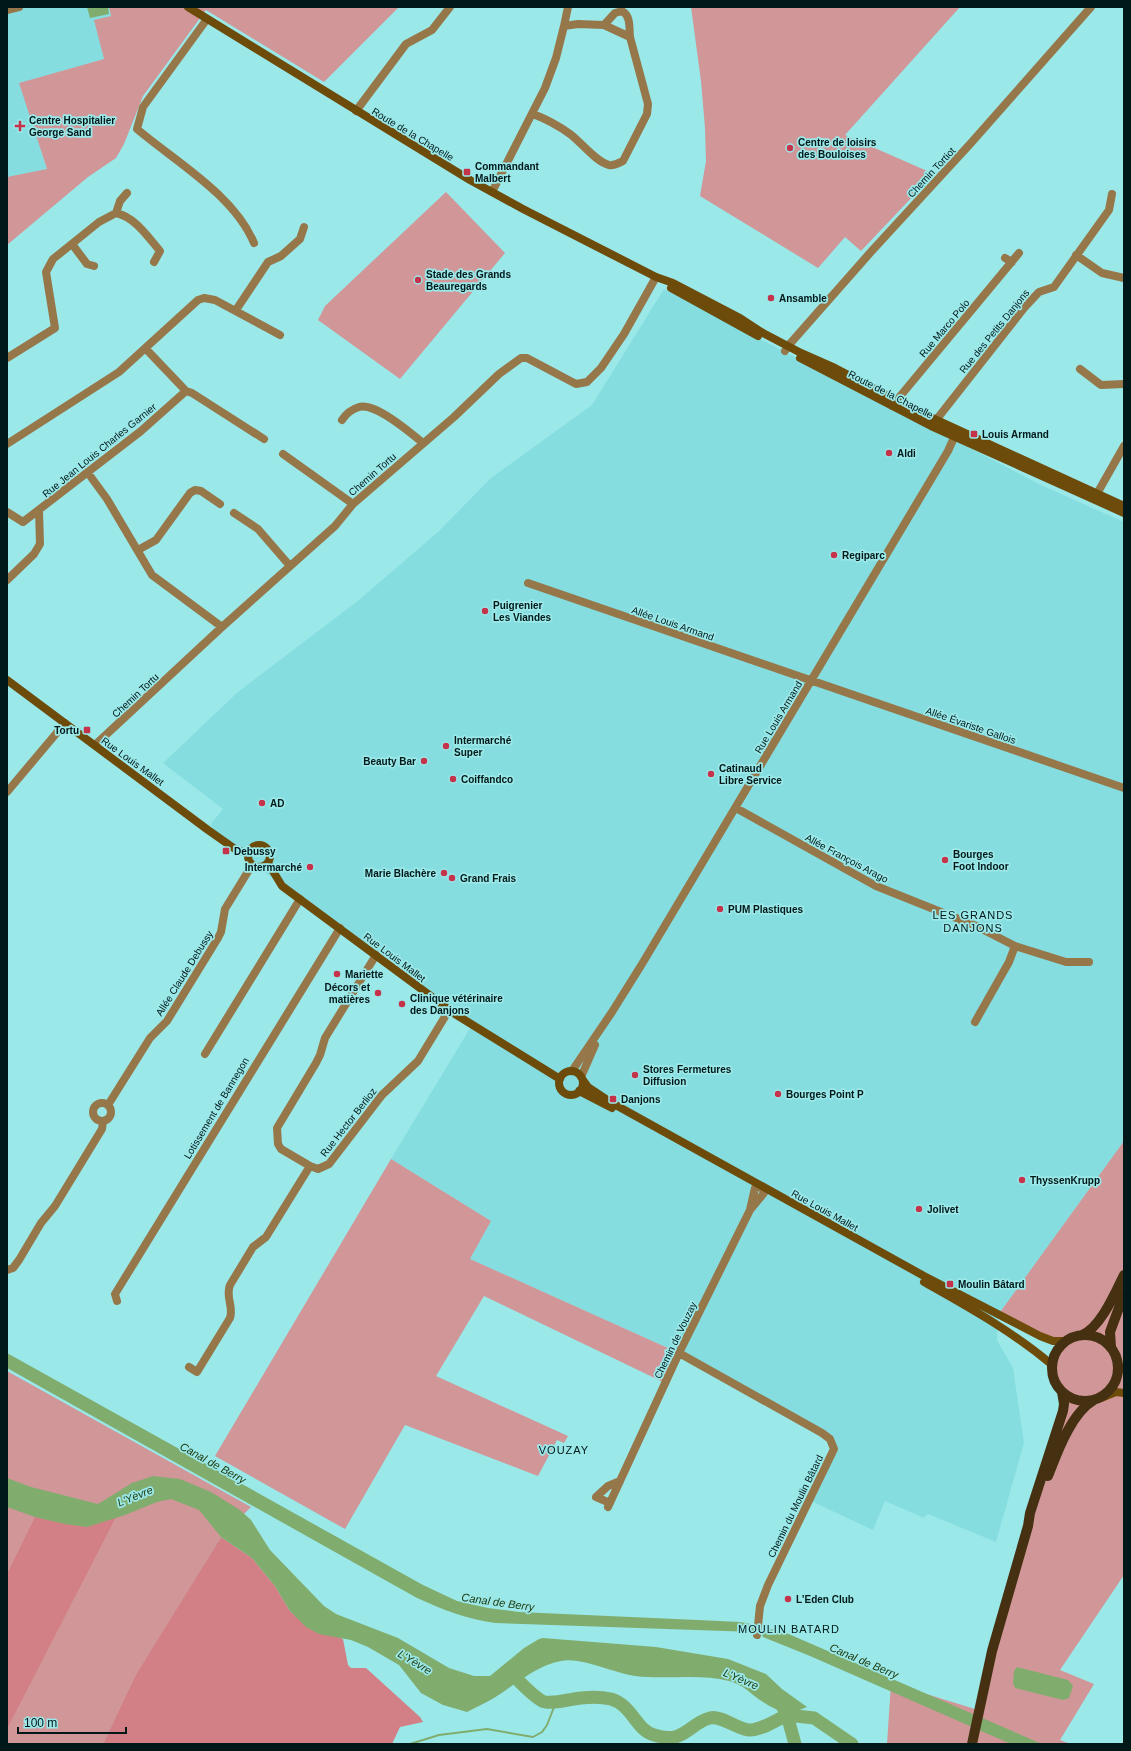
<svg xmlns="http://www.w3.org/2000/svg" width="1131" height="1751" font-family="Helvetica,sans-serif">
<style>
.built{fill:#85dddf}
.green{fill:#d09698}
.forest{fill:#d28085}
.water{fill:#80ad6e}
.lines{fill:none;stroke-linecap:round;stroke-linejoin:round}
.stream{stroke:#80ad6e;stroke-width:2}
.river{stroke:#80ad6e;stroke-width:13}
.street{stroke:#96774a;stroke-width:8}
.secondary{stroke:#6d4b0a;stroke-width:8}
.primary{stroke:#453111;stroke-width:10}
.poi-dot{fill:#c4334a;stroke:#9be8e9;stroke-width:1.5}
.labels{text-anchor:middle;stroke-width:3.5;stroke-linejoin:round;paint-order:stroke}
.poi-label{font-size:10px;font-weight:bold;fill:#011819;stroke:#9be8e9;text-anchor:start}
.street-label{font-size:10px;fill:#011819;stroke:#9be8e9}
.neighbourhood-label{font-size:11px;letter-spacing:1px;fill:#011819;stroke:#9be8e9}
.water-label{font-size:11px;font-style:italic;fill:#203d11;stroke:#9be8e9}
</style>
<rect width="100%" height="100%" fill="#9be8e9"/>
<!-- built -->
<path class="built" d="M 7,7 L 109,7 L 111,16 L 95,21 L 104,59 L 20,83 L 47,170 L 7,177 Z
M 664,289 L 1043,486 L 1124,522 L 1124,1141 L 998,1315 L 997,1340 L 1013,1368 L 1024,1443 L 996,1542 L 928,1514 L 924,1518 L 885,1501 L 873,1530 L 809,1500 L 834,1449 L 830,1439 L 686,1356 L 470,1259 L 491,1221 L 391,1159 L 472,1025 L 229,846 L 210,825 L 223,809 L 163,763 L 238,692 L 359,600 L 439,531 L 491,478 L 592,405 Z"/>
<!-- green -->
<path class="green" d="M 109,7 L 399,7 L 324,82 L 206,10 L 143,96 L 124,144 L 116,158 L 88,177 L 7,245 L 7,177 L 47,169 L 19,83 L 104,59 L 94,20 L 111,16 Z
M 691,7 L 960,7 L 845,135 L 934,174 L 861,251 L 845,237 L 818,268 L 700,196 L 706,161 L 705,128 L 701,81 Z
M 446,192 L 505,253 L 400,379 L 318,320 L 325,306 Z
M 1124,1141 L 1124,1575 L 1060,1670 L 1094,1684 L 1060,1740 L 1070,1744 L 887,1744 L 891,1683 L 978,1710 L 1059,1422 L 1062,1392 C 1049,1377 1050,1355 1065,1342 L 1053,1341 L 998,1315 Z
M 391,1159 L 491,1221 L 470,1259 L 679,1353 L 665,1383 L 484,1296 L 436,1376 L 568,1436 L 564,1443 L 557,1440 L 538,1476 L 405,1425 L 345,1529 L 215,1456 Z
M 7,1371 L 251,1507 L 221,1537 L 137,1675 L 103,1744 L 7,1744 Z"/>
<!-- forest -->
<path class="forest" d="M 35,1517 L 65,1524 L 87,1527 L 116,1517 L 7,1729 L 7,1574 Z
M 221,1537 L 252,1558 L 275,1586 L 290,1611 L 319,1634 L 330,1634 L 343,1639 L 348,1665 L 351,1668 L 366,1668 L 420,1717 L 423,1722 L 400,1727 L 392,1744 L 103,1744 L 136,1675 Z"/>
<!-- water -->
<path class="water" d="M 87,7 L 108,7 L 109,14 L 90,18 Z
M 7,1353 L 423,1585 L 457,1601 L 488,1608 L 519,1612 L 720,1621 C 729,1622 741,1621 750,1624 C 755,1625 756,1629 762,1630 L 765,1628 L 784,1632 L 1042,1744 L 1011,1744 L 810,1656 L 763,1637 L 761,1633 L 754,1632 L 495,1623 C 466,1619 444,1610 417,1598 L 7,1368 Z
M 153,1476 L 180,1479 L 211,1492 L 240,1510 L 251,1520 L 270,1550 L 324,1606 L 336,1614 L 398,1638 L 449,1668 L 474,1676 L 490,1676 L 524,1648 L 539,1639 L 543,1638 L 656,1647 L 728,1659 L 766,1674 L 782,1689 L 807,1707 L 787,1715 C 779,1710 770,1707 763,1702 C 749,1693 746,1686 729,1681 C 699,1673 666,1680 635,1676 C 613,1673 581,1657 561,1661 C 535,1666 515,1685 494,1698 C 486,1703 476,1707 467,1712 L 443,1705 L 421,1693 L 399,1665 L 368,1647 L 351,1640 L 319,1634 L 306,1627 L 290,1611 L 275,1586 L 252,1558 L 221,1537 L 199,1510 L 171,1499 L 157,1502 L 125,1515 L 87,1527 L 65,1524 L 35,1517 L 7,1507 L 7,1478 L 31,1487 L 98,1504 L 132,1483 Z
M 1017,1667 L 1068,1680 L 1073,1686 L 1069,1698 L 1063,1700 L 1015,1688 L 1013,1683 L 1014,1671 Z"/>
<g class="lines">
<!-- stream -->
<path class="stream" d="M 410,1744 L 439,1735 L 487,1729 L 533,1737 L 542,1732 L 547,1725 L 556,1702"/>
<!-- river -->
<path class="river" d="M 510,1672 C 520,1682 530,1694 542,1701 C 550,1705 571,1699 581,1698 C 591,1697 602,1697 611,1699 C 632,1705 636,1730 654,1735 C 685,1745 689,1723 710,1718 C 721,1715 739,1730 750,1730 C 762,1730 776,1720 787,1715
M 779,1700 L 787,1715 L 795,1744
M 787,1715 L 814,1718 L 852,1744"/>
<!-- street -->
<path class="street" d="M 7,10 L 19,7
M 207,19 L 143,107 L 137,129 C 176,162 234,195 254,243
M 604,25 L 615,13 L 622,11 C 631,16 629,27 630,37
M 564,26 L 568,7
M 356,111 L 406,44 L 432,30 L 450,7
M 492,192 L 545,88 L 556,58 L 564,26 L 578,24 L 604,25 L 630,37 L 648,104 L 647,114 L 623,161 C 619,163 614,166 609,165 C 596,162 582,143 570,134 C 559,126 546,119 533,114
M 116,213 L 120,201 L 127,193
M 72,244 L 87,264 L 94,266
M 1076,255 L 1102,273 L 1124,278
M 1005,258 L 1012,262
M 236,310 L 268,262 L 281,256 L 300,239 L 304,227
M 146,349 L 186,391
M 785,351 L 788,346 L 869,254 L 971,143 L 1091,7
M 7,358 L 55,328 L 46,272 L 53,259 L 99,222 L 116,213 C 135,217 148,237 160,251 L 154,262
M 1080,369 L 1101,385 L 1124,384
M 892,406 L 1019,253
M 342,420 C 346,414 352,409 359,407 C 375,402 411,433 423,443
M 933,424 L 1024,308 L 1039,292 L 1054,287 L 1109,210 L 1112,194
M 7,444 L 119,372 L 198,300 L 204,298 L 215,300 L 280,335
M 283,454 L 353,504
M 88,473 L 107,499 L 152,575 L 222,627
M 1094,499 L 1124,446
M 7,512 L 23,522 L 141,431 L 186,391 L 192,393 L 264,439
M 234,513 L 258,529 L 290,566
M 138,550 L 156,540 L 190,493 L 195,490 L 201,491 L 220,504
M 7,580 L 34,554 L 40,544 L 39,511
M 528,583 L 1124,788
M 95,745 L 222,627 L 335,526 L 353,504 L 454,417 L 499,374 L 521,358 L 527,358 L 576,384 L 587,382 L 601,368 L 624,334 L 656,277
M 7,792 L 65,723
M 736,808 L 876,886 L 976,926 L 1015,946 L 1066,962 L 1089,962
M 376,955 L 325,1038 L 320,1055 L 316,1063 L 277,1128 L 278,1144 L 281,1149 L 310,1166 L 318,1169 L 329,1164 L 382,1095 L 418,1061 L 449,1010
M 975,1022 L 1009,962 L 1015,946
M 205,1054 L 300,899
M 572,1071 L 612,1012 L 642,964 L 948,451 L 957,431
M 581,1077 L 595,1045
M93 1112a9 9 0 1 1 18 0a9 9 0 1 1-18 0Z
M 108,1105 L 150,1038 L 167,1021 L 218,938 L 221,932 L 225,909 L 252,865
M 763,1187 L 764,1193 L 750,1210 L 755,1188 Z
M 7,1270 L 13,1268 L 19,1260 L 41,1223 L 55,1206 L 102,1129 L 103,1122
M 117,1301 L 115,1294 L 340,928
M 679,1353 L 822,1433 L 830,1439 L 834,1449 L 768,1585 L 760,1606 L 757,1635
M 189,1367 L 197,1372 L 230,1318 C 234,1307 225,1296 230,1285 L 253,1247 L 266,1237 L 310,1166
M 610,1503 L 596,1497 L 608,1486 L 620,1481
M 608,1507 L 679,1353 L 750,1210"/>
<!-- secondary -->
<path class="secondary" d="M 188,7 L 470,180 L 523,209 L 656,277 L 673,283 L 740,318 L 763,333 L 801,353 L 835,368 L 917,411 L 1124,506
M 671,288 L 758,336
M 800,358 L 931,426 L 1124,513
M 7,680 L 208,830 L 235,849 L 249,854
M248 856a11 11 0 1 1 22 0a11 11 0 1 1-22 0Z
M 268,863 L 282,886 L 455,1014 L 560,1079
M559 1083a12 12 0 1 1 24 0a12 12 0 1 1-24 0Z
M 583,1080 L 588,1087 L 612,1103 L 924,1276 L 1040,1336 L 1053,1341 L 1066,1341
M 579,1091 L 612,1108
M 924,1282 C 968,1307 1012,1331 1051,1364 L 1052,1367
M 1119,1365 L 1124,1370
M 1101,1398 L 1116,1392 L 1124,1393"/>
<!-- primary -->
<path class="primary" d="M1052 1368a33 33 0 1 1 66 0a33 33 0 1 1-66 0Z
M 1082,1335 C 1101,1327 1115,1293 1124,1275
M 1111,1347 L 1110,1332 L 1124,1294
M 1048,1476 C 1057,1453 1071,1413 1094,1400
M 972,1744 L 992,1651 L 1028,1526 L 1030,1513 L 1063,1411 L 1064,1404 L 1062,1392"/>
</g>
<!-- markers -->
<g class="poi-dot">
<path d="M18 120h4v4h4v4h-4v4h-4v-4h-4v-4h4z"/>
<circle cx="790" cy="148" r="4"/>
<rect x="463" y="168" width="8" height="8" rx="2"/>
<circle cx="418" cy="280" r="4"/>
<circle cx="771" cy="298" r="4"/>
<rect x="970" y="430" width="8" height="8" rx="2"/>
<circle cx="889" cy="453" r="4"/>
<circle cx="834" cy="555" r="4"/>
<circle cx="485" cy="611" r="4"/>
<rect x="83" y="726" width="8" height="8" rx="2"/>
<circle cx="446" cy="746" r="4"/>
<circle cx="424" cy="761" r="4"/>
<circle cx="711" cy="774" r="4"/>
<circle cx="453" cy="779" r="4"/>
<circle cx="262" cy="803" r="4"/>
<rect x="222" y="847" width="8" height="8" rx="2"/>
<circle cx="945" cy="860" r="4"/>
<circle cx="310" cy="867" r="4"/>
<circle cx="444" cy="873" r="4"/>
<circle cx="452" cy="878" r="4"/>
<circle cx="720" cy="909" r="4"/>
<circle cx="337" cy="974" r="4"/>
<circle cx="378" cy="993" r="4"/>
<circle cx="402" cy="1004" r="4"/>
<circle cx="635" cy="1075" r="4"/>
<circle cx="778" cy="1094" r="4"/>
<rect x="609" y="1095" width="8" height="8" rx="2"/>
<circle cx="1022" cy="1180" r="4"/>
<circle cx="919" cy="1209" r="4"/>
<rect x="946" y="1280" width="8" height="8" rx="2"/>
<circle cx="788" cy="1599" r="4"/>
</g>
<g class="labels">
<!-- poi labels -->
<g class="poi-label">
<text x="29" y="124">Centre Hospitalier<tspan x="29" dy="12">George Sand</tspan></text>
<text x="798" y="146">Centre de loisirs<tspan x="798" dy="12">des Bouloises</tspan></text>
<text x="475" y="170">Commandant<tspan x="475" dy="12">Malbert</tspan></text>
<text x="426" y="278">Stade des Grands<tspan x="426" dy="12">Beauregards</tspan></text>
<text x="779" y="302">Ansamble</text>
<text x="982" y="438">Louis Armand</text>
<text x="897" y="457">Aldi</text>
<text x="842" y="559">Regiparc</text>
<text x="493" y="609">Puigrenier<tspan x="493" dy="12">Les Viandes</tspan></text>
<text x="79" y="734" text-anchor="end">Tortu</text>
<text x="454" y="744">Intermarché<tspan x="454" dy="12">Super</tspan></text>
<text x="416" y="765" text-anchor="end">Beauty Bar</text>
<text x="719" y="772">Catinaud<tspan x="719" dy="12">Libre Service</tspan></text>
<text x="461" y="783">Coiffandco</text>
<text x="270" y="807">AD</text>
<text x="234" y="855">Debussy</text>
<text x="953" y="858">Bourges<tspan x="953" dy="12">Foot Indoor</tspan></text>
<text x="302" y="871" text-anchor="end">Intermarché</text>
<text x="436" y="877" text-anchor="end">Marie Blachère</text>
<text x="460" y="882">Grand Frais</text>
<text x="728" y="913">PUM Plastiques</text>
<text x="345" y="978">Mariette</text>
<text x="370" y="991" text-anchor="end">Décors et<tspan x="370" dy="12">matières</tspan></text>
<text x="410" y="1002">Clinique vétérinaire<tspan x="410" dy="12">des Danjons</tspan></text>
<text x="643" y="1073">Stores Fermetures<tspan x="643" dy="12">Diffusion</tspan></text>
<text x="786" y="1098">Bourges Point P</text>
<text x="621" y="1103">Danjons</text>
<text x="1030" y="1184">ThyssenKrupp</text>
<text x="927" y="1213">Jolivet</text>
<text x="958" y="1288">Moulin Bâtard</text>
<text x="796" y="1603">L'Eden Club</text>
</g>
<!-- street labels -->
<g class="street-label">
<text transform="translate(413 134) rotate(31)" y="4">Route de la Chapelle</text>
<text transform="translate(931 172) rotate(-47)" y="4">Chemin Tortiot</text>
<text transform="translate(944 328) rotate(-50)" y="4">Rue Marco Polo</text>
<text transform="translate(994 331) rotate(-51)" y="4">Rue des Petits Danjons</text>
<text transform="translate(891 394) rotate(27)" y="4">Route de la Chapelle</text>
<text transform="translate(99 450) rotate(-39)" y="4">Rue Jean Louis Charles Garnier</text>
<text transform="translate(372 474) rotate(-41)" y="4">Chemin Tortu</text>
<text transform="translate(673 623) rotate(19)" y="4">Allée Louis Armand</text>
<text transform="translate(135 695) rotate(-43)" y="4">Chemin Tortu</text>
<text transform="translate(778 717) rotate(-59)" y="4">Rue Louis Armand</text>
<text transform="translate(971 725) rotate(19)" y="4">Allée Évariste Gallois</text>
<text transform="translate(133 761) rotate(36)" y="4">Rue Louis Mallet</text>
<text transform="translate(847 858) rotate(28)" y="4">Allée François Arago</text>
<text transform="translate(395 957) rotate(37)" y="4">Rue Louis Mallet</text>
<text transform="translate(184 973) rotate(-58)" y="4">Allée Claude Debussy</text>
<text transform="translate(216 1108) rotate(-59)" y="4">Lotissement de Bannegon</text>
<text transform="translate(348 1122) rotate(-52)" y="4">Rue Hector Berlioz</text>
<text transform="translate(825 1210) rotate(29)" y="4">Rue Louis Mallet</text>
<text transform="translate(675 1340) rotate(-64)" y="4">Chemin de Vouzay</text>
<text transform="translate(795 1506) rotate(-64)" y="4">Chemin du Moulin Bâtard</text>
</g>
<!-- neighbourhood labels -->
<g class="neighbourhood-label">
<text x="973" y="919">LES GRANDS<tspan x="973" dy="13">DANJONS</tspan></text>
<text x="564" y="1454">VOUZAY</text>
<text x="789" y="1633">MOULIN BATARD</text>
</g>
<!-- water labels -->
<g class="water-label">
<text transform="translate(213 1463) rotate(29)" y="4">Canal de Berry</text>
<text transform="translate(135 1496) rotate(-22)" y="4">L'Yèvre</text>
<text transform="translate(498 1602) rotate(8)" y="4">Canal de Berry</text>
<text transform="translate(864 1661) rotate(23)" y="4">Canal de Berry</text>
<text transform="translate(415 1662) rotate(31)" y="4">L'Yèvre</text>
<text transform="translate(741 1679) rotate(23)" y="4">L'Yèvre</text>
</g>
</g>
<!-- border -->
<rect width="1131" height="1751" fill="none" stroke="#011819" stroke-width="16"/>
<!-- scale -->
<path d="M18 1727v6h108v-6" fill="none" stroke="#011819" stroke-width="2"/>
<text x="24" y="1727" font-size="12" fill="#011819" stroke="#9be8e9" stroke-width="3" paint-order="stroke">100 m</text>
</svg>
